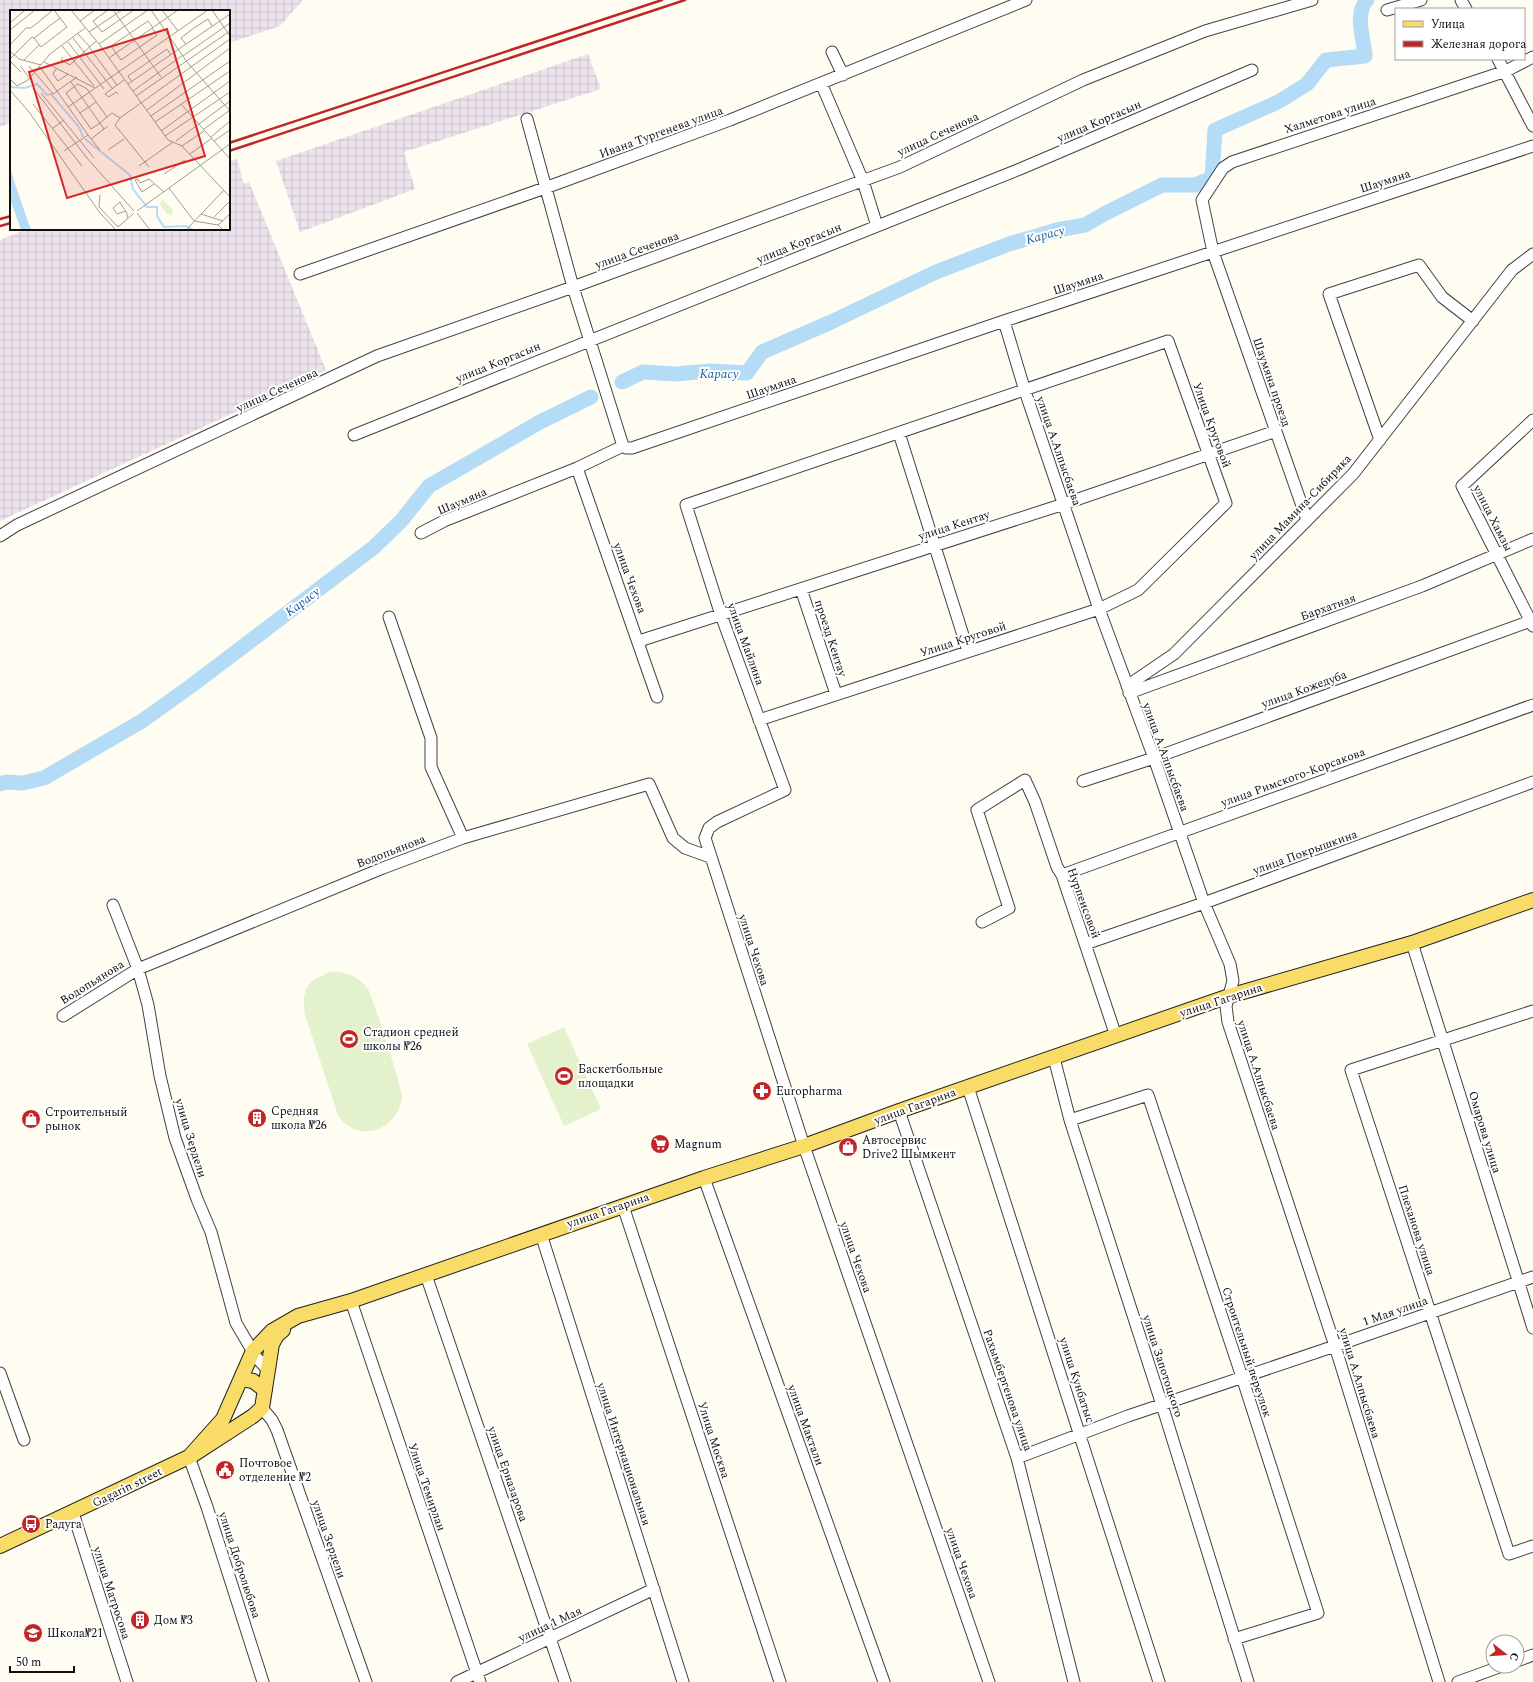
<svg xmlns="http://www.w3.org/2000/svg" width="1533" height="1682" font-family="Spectral,serif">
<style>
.industrial{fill:url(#industrial-grid)}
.pitch{fill:#e3f1cc}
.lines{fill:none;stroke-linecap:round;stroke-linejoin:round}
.river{stroke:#b5dcf7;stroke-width:15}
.minor-casing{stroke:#424242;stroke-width:13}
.major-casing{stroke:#202020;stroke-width:16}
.minor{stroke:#fff;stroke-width:11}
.major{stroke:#f9db67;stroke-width:14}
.rail{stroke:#c12527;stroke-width:2.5}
.labels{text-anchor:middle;stroke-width:4;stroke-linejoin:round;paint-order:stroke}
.street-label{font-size:12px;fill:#0f0f0f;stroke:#fff}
.poi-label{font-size:12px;fill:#0f0f0f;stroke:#fff;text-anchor:start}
.water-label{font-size:13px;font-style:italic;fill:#1660a3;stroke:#fff}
.inset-river{fill:none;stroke:#b5dcf7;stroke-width:2}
.inset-road{fill:none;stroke:#9f9e97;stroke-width:1}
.view{fill:#d62828;fill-opacity:0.15;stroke:#d62828;stroke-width:2}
.inset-edge{fill:none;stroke:#0f0f0f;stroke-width:2}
</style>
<defs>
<pattern id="industrial-grid" width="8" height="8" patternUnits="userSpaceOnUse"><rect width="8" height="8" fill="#ede3ed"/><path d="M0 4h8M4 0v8" fill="none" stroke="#cac2ca"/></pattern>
</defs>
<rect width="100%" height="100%" fill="#fffdf1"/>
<!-- industrial -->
<path class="industrial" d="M 0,0 L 303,0 L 280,26 L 229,43 L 229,11 L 11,11 L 11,122 L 0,127 Z
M 588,54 L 601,89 L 404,152 L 415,189 L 300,232 L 276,161 Z
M 237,159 L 244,184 L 249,182 L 326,370 L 0,521 L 0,240 L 27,229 L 229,229 L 229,161 Z"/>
<!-- pitch -->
<path class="pitch" d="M 330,972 C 344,970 360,977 368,989 C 373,998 402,1088 402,1097 C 400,1123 369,1143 346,1124 C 343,1122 340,1118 338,1115 L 305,1015 C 301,990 307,981 330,972 Z
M 564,1027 L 601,1109 L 564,1126 L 527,1044 Z"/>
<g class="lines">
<!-- river -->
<path class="river" d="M 622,382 L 643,372 L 676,374 L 710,371 L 747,373 L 762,352 L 829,323 L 936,272 L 1009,244 L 1057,230 L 1085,225 L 1106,213 L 1162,185 L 1195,185 L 1212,178 L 1215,130 L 1278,102 L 1307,84 L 1326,60 L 1365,56 C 1364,39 1354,14 1367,0
M 0,784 L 6,782 L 23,783 L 44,778 L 142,721 L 191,686 L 373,548 L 401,521 L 429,486 L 540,422 L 591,397"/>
<defs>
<path id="minor" d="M 1461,0 L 1466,9
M 1387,10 L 1421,0
M 832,52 L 843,75
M 1498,59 L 1533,126
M 821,83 L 863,181 L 877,226
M 527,119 L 573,287 L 623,446 L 626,448 L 632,448 L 1004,321 L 1533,146
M 300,274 L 545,188 L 730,120 L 1026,0
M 1004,321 L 1025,391 L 1099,609 L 1154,758 L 1204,903 L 1230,964 L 1233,981 L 1226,1006 L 1228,1022 L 1335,1346 L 1439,1682
M 899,433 L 968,651
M 354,435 L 1020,169 L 1252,70
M 1380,440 L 1329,294 L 1419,265 L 1442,297 L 1473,321
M 577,468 L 657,697
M 1307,520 L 1213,252 L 1202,200 L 1223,168 L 1232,162 L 1506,71 L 1533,57
M 421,533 L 444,521 L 577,468 L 623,446
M 0,536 L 17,525 L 377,356 L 573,287 L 900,167 L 1083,80 L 1205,31 L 1312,0
M 801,589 L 836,694
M 389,617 L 431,738 L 431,767 L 463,838
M 1533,626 L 1462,486 L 1533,420
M 639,641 L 1064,504 L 1276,431
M 1127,686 L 1174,654 L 1353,474 L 1512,270 L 1533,254
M 1129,693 L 1422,586 L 1533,539
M 759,720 L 1099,609 L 1138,590 L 1226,503 L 1168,341 L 686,505 L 721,615 L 785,790 L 717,822 L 709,828 L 705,838 L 804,1146 L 989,1682
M 1083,781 L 1154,758 L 1533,620
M 1062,875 L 1533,705
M 113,905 L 138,969 L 148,1005 L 160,1076 L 175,1138 L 197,1199 L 211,1232 L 236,1323 L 256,1357 L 268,1370
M 982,922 L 1009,908 L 977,810 L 1025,780 L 1035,802 L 1057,867 L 1062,875 L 1116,1036
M 1412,943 L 1533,1328
M 1085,944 L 1204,903 L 1533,782
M 1533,1011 L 1351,1070 L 1509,1554 L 1533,1546
M 63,1016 L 138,969 L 383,868 L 463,838 L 649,784 L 673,838 L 685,848 L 710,857
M 1054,1058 L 1070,1120 L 1162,1405 L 1248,1682
M 968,1087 L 1159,1682
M 899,1111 L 1017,1458 L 1074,1682
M 1070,1120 L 1148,1095 L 1242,1377 L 1318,1613 L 1234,1639
M 704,1178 L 884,1682
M 623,1206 L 780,1682
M 541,1234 L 683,1682
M 426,1275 L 565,1682
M 351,1301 L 480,1682
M 0,1373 L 24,1440
M 262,1408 L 272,1420 L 277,1430 L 366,1682
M 189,1457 L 207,1507 L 263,1682
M 1017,1458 L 1128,1416 L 1335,1346 L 1533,1277
M 73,1513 L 127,1682
M 1517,1661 L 1533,1655
M 457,1682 L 654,1589
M 1458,1682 L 1502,1666"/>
<path id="major" d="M 241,1379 L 253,1381 L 265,1390
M 189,1457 L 223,1419 L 253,1351 L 272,1331 L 298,1316 L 351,1301 L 704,1178 L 804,1146 L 899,1111 L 1229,996 L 1412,943 L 1533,900
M 0,1546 L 193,1455 L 253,1416 L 262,1408 L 272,1344 L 277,1335 L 283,1330"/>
</defs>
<!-- minor casing -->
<use href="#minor" class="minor-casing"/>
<!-- major casing -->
<use href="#major" class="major-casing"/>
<!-- minor -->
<use href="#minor" class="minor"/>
<!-- major -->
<use href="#major" class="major"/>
<!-- rail -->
<path class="rail" d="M 229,143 L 662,0
M 229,151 L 685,0
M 0,219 L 11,216
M 0,226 L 11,223"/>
</g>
<!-- icons -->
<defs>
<symbol id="stadium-disc" viewBox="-11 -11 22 22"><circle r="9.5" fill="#c12527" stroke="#fff"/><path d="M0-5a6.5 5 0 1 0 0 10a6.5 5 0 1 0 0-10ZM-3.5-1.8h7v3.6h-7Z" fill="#fff"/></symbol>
<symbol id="pharmacy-disc" viewBox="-11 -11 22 22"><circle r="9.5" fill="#c12527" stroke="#fff"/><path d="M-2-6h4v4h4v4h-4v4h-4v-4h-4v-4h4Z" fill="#fff"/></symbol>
<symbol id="building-disc" viewBox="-11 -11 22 22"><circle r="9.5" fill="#c12527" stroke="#fff"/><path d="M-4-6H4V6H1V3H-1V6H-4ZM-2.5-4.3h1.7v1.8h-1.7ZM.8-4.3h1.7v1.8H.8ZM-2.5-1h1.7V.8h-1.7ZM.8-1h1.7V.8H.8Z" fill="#fff"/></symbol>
<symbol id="shop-disc" viewBox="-11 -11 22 22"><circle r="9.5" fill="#c12527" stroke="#fff"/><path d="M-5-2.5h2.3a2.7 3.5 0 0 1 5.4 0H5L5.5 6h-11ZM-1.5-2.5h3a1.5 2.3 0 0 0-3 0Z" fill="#fff"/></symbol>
<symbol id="supermarket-disc" viewBox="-11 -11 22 22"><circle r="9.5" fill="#c12527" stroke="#fff"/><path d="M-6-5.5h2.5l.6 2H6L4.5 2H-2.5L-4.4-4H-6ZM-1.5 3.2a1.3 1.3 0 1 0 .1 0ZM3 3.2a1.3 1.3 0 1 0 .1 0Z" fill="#fff"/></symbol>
<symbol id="civic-disc" viewBox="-11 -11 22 22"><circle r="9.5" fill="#c12527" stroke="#fff"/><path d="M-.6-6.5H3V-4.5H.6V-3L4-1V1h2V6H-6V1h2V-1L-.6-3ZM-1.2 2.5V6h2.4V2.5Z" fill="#fff"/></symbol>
<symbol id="bus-disc" viewBox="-11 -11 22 22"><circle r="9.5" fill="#c12527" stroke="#fff"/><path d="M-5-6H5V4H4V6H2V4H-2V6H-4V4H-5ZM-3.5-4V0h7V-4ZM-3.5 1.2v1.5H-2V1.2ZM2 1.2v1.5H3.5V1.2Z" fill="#fff"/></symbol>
<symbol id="school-disc" viewBox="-11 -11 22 22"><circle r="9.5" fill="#c12527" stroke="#fff"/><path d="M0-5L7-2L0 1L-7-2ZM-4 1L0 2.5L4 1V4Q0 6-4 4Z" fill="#fff"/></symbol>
</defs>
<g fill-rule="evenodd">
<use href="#stadium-disc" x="338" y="1028" width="22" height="22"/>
<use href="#stadium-disc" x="553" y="1065" width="22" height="22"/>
<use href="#pharmacy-disc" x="751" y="1080" width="22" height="22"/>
<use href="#building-disc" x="246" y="1107" width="22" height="22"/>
<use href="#shop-disc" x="20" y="1108" width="22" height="22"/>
<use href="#supermarket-disc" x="649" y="1133" width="22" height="22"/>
<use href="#shop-disc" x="837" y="1136" width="22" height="22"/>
<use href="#civic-disc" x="214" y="1459" width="22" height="22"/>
<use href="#bus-disc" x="20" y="1513" width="22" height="22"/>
<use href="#building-disc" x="129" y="1609" width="22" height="22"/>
<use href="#school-disc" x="22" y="1622" width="22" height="22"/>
</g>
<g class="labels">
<!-- street labels -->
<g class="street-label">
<text transform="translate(1330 115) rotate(-18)" y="4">Халметова улица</text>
<text transform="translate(1099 121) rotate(-23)" y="4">улица Коргасын</text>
<text transform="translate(661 132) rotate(-20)" y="4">Ивана Тургенева улица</text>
<text transform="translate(938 134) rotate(-25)" y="4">улица Сеченова</text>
<text transform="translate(1385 181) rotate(-18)" y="4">Шаумяна</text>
<text transform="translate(799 243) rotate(-22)" y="4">улица Коргасын</text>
<text transform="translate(637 250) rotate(-20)" y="4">улица Сеченова</text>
<text transform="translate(1078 283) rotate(-18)" y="4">Шаумяна</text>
<text transform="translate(498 362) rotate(-22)" y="4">улица Коргасын</text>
<text transform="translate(1272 382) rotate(71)" y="4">Шаумяна проезд</text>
<text transform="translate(771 387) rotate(-19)" y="4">Шаумяна</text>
<text transform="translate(277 390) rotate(-25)" y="4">улица Сеченова</text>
<text transform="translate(1212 425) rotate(70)" y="4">Улица Круговой</text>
<text transform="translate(1059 451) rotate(71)" y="4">улица А.Алпысбаева</text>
<text transform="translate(462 501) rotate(-23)" y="4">Шаумяна</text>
<text transform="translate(1300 507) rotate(-46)" y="4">улица Мамина-Сибиряка</text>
<text transform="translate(1493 518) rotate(63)" y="4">улица Хамзы</text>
<text transform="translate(954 525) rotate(-18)" y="4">улица Кентау</text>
<text transform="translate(630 578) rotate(70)" y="4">улица Чехова</text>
<text transform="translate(1328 607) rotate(-20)" y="4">Бархатная</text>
<text transform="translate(831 638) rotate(72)" y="4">проезд Кентау</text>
<text transform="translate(963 639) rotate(-18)" y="4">Улица Круговой</text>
<text transform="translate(746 644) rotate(70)" y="4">улица Майлина</text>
<text transform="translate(1304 689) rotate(-20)" y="4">улица Кожедуба</text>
<text transform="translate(1166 757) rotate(70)" y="4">улица А.Алпысбаева</text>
<text transform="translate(1293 777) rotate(-20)" y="4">улица Римского-Корсакова</text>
<text transform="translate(391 851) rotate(-21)" y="4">Водопьянова</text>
<text transform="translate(1305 852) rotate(-20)" y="4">улица Покрышкина</text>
<text transform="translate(1084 903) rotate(70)" y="4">Нурпеисовой</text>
<text transform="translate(754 950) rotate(72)" y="4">улица Чехова</text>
<text transform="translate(92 982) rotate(-32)" y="4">Водопьянова</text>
<text transform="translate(1221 1000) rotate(-18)" y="4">улица Гагарина</text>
<text transform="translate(1259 1075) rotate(72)" y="4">улица А.Алпысбаева</text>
<text transform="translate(915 1106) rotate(-20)" y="4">улица Гагарина</text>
<text transform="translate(1485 1132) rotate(73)" y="4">Омарова улица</text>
<text transform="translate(191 1138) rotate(73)" y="4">улица Зердели</text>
<text transform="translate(608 1210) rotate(-19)" y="4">улица Гагарина</text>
<text transform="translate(1417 1230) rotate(72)" y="4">Плеханова улица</text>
<text transform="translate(856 1257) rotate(71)" y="4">улица Чехова</text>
<text transform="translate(1395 1311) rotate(-19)" y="4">1 Мая улица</text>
<text transform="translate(1247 1352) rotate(72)" y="4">Строительный переулок</text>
<text transform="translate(1163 1366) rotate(72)" y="4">улица Запотоцкого</text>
<text transform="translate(1077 1380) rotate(72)" y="4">улица Кунбатыс</text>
<text transform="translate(1360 1383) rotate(73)" y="4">улица А.Алпысбаева</text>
<text transform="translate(1008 1390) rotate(71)" y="4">Рахымбергенова улица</text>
<text transform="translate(806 1425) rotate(70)" y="4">улица Мактали</text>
<text transform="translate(714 1440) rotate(72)" y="4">Улица Москва</text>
<text transform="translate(624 1454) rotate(72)" y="4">улица Интернациональная</text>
<text transform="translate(508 1474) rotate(71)" y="4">улица Ерназарова</text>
<text transform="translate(127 1487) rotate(-26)" y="4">Gagarin street</text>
<text transform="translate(427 1487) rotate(71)" y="4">Улица Темирлан</text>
<text transform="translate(329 1539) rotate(71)" y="4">улица Зердели</text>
<text transform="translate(962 1563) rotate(71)" y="4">улица Чехова</text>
<text transform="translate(240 1565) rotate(72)" y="4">улица Добролюбова</text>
<text transform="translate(112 1593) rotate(72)" y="4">улица Матросова</text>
<text transform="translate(550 1624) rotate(-25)" y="4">улица 1 Мая</text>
</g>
<!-- poi labels -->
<g class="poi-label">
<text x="363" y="1036">Стадион средней<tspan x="363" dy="14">школы №26</tspan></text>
<text x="578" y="1073">Баскетбольные<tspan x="578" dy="14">площадки</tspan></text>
<text x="776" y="1095">Europharma</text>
<text x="271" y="1115">Средняя<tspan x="271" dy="14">школа №26</tspan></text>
<text x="45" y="1116">Строительный<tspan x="45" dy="14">рынок</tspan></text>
<text x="862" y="1144">Автосервис<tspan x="862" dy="14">Drive2 Шымкент</tspan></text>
<text x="674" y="1148">Magnum</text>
<text x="239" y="1467">Почтовое<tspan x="239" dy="14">отделение №2</tspan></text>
<text x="45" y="1528">Радуга</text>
<text x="154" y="1624">Дом №3</text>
<text x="47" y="1637">Школа№21</text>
</g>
<!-- water labels -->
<g class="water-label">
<text transform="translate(1045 234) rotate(-15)" y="5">Карасу</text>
<text x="719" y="378">Карасу</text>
<text transform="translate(302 601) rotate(-37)" y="5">Карасу</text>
</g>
</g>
<!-- overview -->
<g transform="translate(10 10)">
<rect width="220" height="220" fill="#fffdf1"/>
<path d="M 152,189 L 163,200 L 162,205 L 157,204 L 150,195 Z" fill="#e3f1cc"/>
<path d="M 0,157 L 4,171 L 21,220 L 11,220 L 0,189 Z" fill="#b5dcf7"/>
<path class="inset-river" d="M 0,77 L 15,78 L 27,74 L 37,85 L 41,84 L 69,117 L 73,127M 75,129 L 120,165 L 123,179 L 137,197 L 147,197 L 147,206 L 154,217 L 176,216 L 183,220"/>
<path class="inset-road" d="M 61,0 L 89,34 L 158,130 L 172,136M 98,0 L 83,11 L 92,22 L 124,0M 103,0 L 151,67M 141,0 L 177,52 L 220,101M 152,0 L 168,21M 202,0 L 220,26M 70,11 L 85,0M 0,13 L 15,0M 142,18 L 147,25 L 111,50 L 101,36 L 138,11 L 143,18M 0,20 L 25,0M 79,22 L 112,0M 68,24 L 80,37M 24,28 L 31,37 L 57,17 L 44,0M 63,28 L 102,78M 58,32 L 94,79M 89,34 L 138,0M 176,34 L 171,28 L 184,18 L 198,9 L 202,16M 0,35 L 16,18 L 21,18 L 43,0M 52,36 L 84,76M 79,37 L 107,75M 0,41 L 9,49 L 31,55M 173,46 L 220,13M 53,47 L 51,50 L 60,55 L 86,31M 99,48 L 168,0M 0,49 L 22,27 L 24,28 L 50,8M 14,50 L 29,35M 0,51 L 11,62M 34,52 L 85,78M 19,56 L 43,84 L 67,67M 11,57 L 23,73M 30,57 L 78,125 L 54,141M 46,59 L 43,64 L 48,71 L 58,64M 0,69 L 7,76 L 18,70 L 40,44 L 75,18M 61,72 L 94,119M 122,72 L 118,66 L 157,39 L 161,45M 118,74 L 220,4M 23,78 L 77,148 L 124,201M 0,80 L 19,102 L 90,203 L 106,220M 123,81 L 173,45M 31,83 L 84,148M 108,84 L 106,82 L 99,87 L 95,84 L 114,70M 126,86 L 220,21M 23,94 L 72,156M 171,94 L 220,149M 58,97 L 198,0M 137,100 L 220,38M 70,103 L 86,92M 141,106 L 220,51M 97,107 L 77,79 L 68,74 L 56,83 L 81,119 L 90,113 L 97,107 L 102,103 L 110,108 L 220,29M 110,108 L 105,115 L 139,157M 145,112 L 220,61M 43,118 L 54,110M 194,119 L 220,100M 151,121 L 220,71M 78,125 L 90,140M 155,126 L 220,82M 201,127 L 220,111M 81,129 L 98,116M 166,131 L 220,91M 204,131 L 220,120M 171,135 L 220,187M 172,136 L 194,121M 98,140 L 114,129M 180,144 L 202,128M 129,156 L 163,132M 154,164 L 175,150M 144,174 L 132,182 L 125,170 L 128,169 L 130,173 L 139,169 L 154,182M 159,178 L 184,211 L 208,215 L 213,220M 90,185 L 89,197 L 108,217 L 124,203M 116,201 L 107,204 L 103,198 L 110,192 L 114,199 L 116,201 L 118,208M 127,201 L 220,134M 127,203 L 140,220M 191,204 L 213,211M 204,207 L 220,191M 208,215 L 220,204M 176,220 L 214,180"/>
<path class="view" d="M 157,19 L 195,146 L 57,188 L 19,62 Z"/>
<rect width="220" height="220" class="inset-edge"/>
</g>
<!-- legend -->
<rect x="1395" y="8" width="130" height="52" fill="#ffffff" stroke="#9f9f9f"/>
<rect x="1403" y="21" width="20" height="6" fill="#f9db67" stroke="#9f9f9f"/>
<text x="1431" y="28" font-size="12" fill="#0f0f0f">Улица</text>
<rect x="1403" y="41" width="20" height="6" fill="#c12527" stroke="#9f9f9f"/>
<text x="1431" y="48" font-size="12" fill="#0f0f0f">Железная дорога</text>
<!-- north arrow -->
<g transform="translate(1505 1654) rotate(107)"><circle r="19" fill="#ffffff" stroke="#9f9f9f"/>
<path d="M0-3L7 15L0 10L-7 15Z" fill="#c12527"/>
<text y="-6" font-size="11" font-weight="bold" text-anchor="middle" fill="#0f0f0f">С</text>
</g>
<!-- scale -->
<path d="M10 1666v6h64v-6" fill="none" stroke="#0f0f0f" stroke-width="2"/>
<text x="16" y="1666" font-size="12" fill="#0f0f0f" stroke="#ffffff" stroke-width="3" paint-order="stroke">50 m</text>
</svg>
